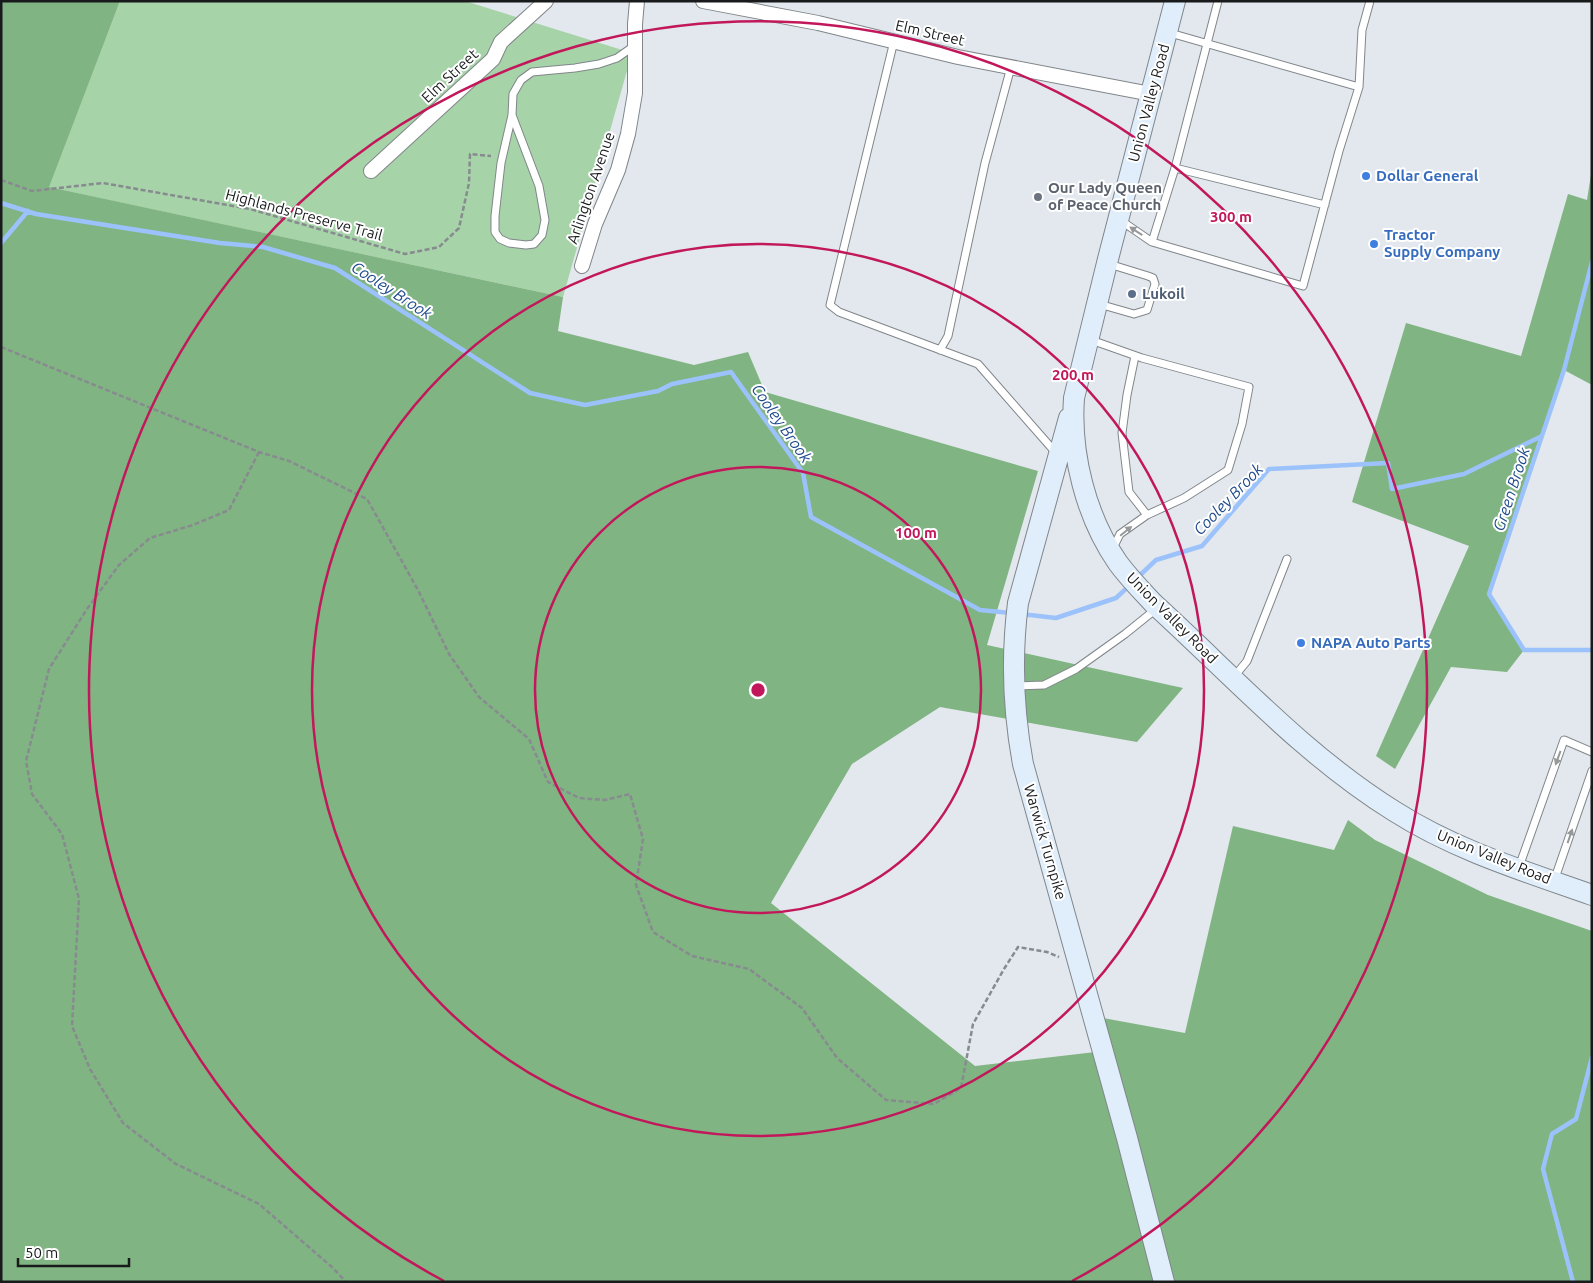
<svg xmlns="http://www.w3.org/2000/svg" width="1593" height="1283" font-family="Ubuntu,sans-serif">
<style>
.green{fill:#a7d3a8}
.forest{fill:#80b482}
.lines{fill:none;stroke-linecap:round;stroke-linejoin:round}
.stream{stroke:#9cc2fb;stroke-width:4.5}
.lane-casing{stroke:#80868a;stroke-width:9}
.street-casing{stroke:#80868a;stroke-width:16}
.secondary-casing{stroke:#80868a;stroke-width:22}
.path{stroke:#878b8f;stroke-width:2.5;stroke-dasharray:5 2.5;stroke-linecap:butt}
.lane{stroke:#fff;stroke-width:7}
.street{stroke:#fff;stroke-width:14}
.secondary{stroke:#e0eefc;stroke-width:20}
.oneway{fill:#979899}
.ring{fill:none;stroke:#c2185b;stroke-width:2.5}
.shop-dot{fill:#3f7fe0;stroke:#fff;stroke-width:2}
.worship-dot{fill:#6b7280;stroke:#fff;stroke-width:2}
.service-dot{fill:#5c6f8a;stroke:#fff;stroke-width:2}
.labels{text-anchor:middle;stroke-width:4;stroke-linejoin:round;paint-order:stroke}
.street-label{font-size:15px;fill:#181a1c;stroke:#fff}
.shop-label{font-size:15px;font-weight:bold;fill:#366cbe;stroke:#fff;text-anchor:start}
.worship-label{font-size:15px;font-weight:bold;fill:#5b616d;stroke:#fff;text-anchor:start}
.service-label{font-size:15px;font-weight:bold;fill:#4e5e75;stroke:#fff;text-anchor:start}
.water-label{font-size:16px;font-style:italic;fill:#204c8e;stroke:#fff}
.centre{fill:#c2185b;stroke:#fff;stroke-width:2.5}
.ring-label{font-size:15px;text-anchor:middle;font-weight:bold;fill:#c2185b;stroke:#fff;stroke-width:4;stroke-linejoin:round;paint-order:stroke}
</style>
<rect width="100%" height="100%" fill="#e2e8ed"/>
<!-- green -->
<path class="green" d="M 120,1 L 465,1 L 632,53 L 563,297 L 48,187 Z"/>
<!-- forest -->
<path class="forest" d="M 1,1 L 120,1 L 49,187 L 563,297 L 558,331 L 694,365 L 748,352 L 765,392 L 1038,471 L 987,645 L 1183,688 L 1137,742 L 940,707 L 852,764 L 771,903 L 975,1066 L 1104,1051 L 1092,1016 L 1185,1033 L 1233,826 L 1334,850 L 1348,820 L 1375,840 L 1488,895 L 1592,931 L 1592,1282 L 1,1282 Z
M 1592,168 L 1592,385 L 1564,370 L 1489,594 L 1524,650 L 1507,672 L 1451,667 L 1395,769 L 1376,756 L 1469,546 L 1352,502 L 1406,323 L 1521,356 L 1568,194 L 1587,200 Z"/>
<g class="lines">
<!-- stream -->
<path class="stream" d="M 1,203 L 36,214 L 220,243 L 263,247 L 335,268 L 530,393 L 585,405 L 658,391 L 672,384 L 731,372 L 803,473 L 811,517 L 980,610 L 1011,613
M 1,243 L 28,211
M 1592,262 L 1564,370 L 1489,594 L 1524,650 L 1592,650
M 1137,578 L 1156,560 L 1202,546 L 1269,469 L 1388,463 L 1392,489 L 1464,474 L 1542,436
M 1021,614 L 1056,618 L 1116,598 L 1130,585
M 1573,1282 L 1543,1169 L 1552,1134 L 1576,1119 L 1592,1057"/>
<defs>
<path id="lane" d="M 1170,33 L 1359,87
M 894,41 L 830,305 L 839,312 L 978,364 L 1056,453
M 512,115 L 539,186 L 545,220 L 542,235 L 534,244 L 526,245 L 509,243 L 500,239 L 495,232 L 495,216 L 501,163 L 512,115 L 513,94 L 521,80 L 532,72 L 575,68 L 599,64 L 617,58 L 634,46
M 1175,168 L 1325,205
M 1120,220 L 1152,242 L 1303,286 L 1339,151 L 1359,87 L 1362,30 L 1370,1
M 1152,242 L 1175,168 L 1218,1
M 1099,304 L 1134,314 L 1147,310 L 1155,284 L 1153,278 L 1148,276 L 1109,264
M 1091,340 L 1142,358 L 1249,387 L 1242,424 L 1228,470 L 1184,498 L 1147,515 L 1120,534 L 1112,550
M 940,350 L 948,336 L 985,163 L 1011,67
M 1135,356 L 1127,395 L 1122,433 L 1129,492 L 1147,515
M 1233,678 L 1247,661 L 1287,559
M 1015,686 L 1044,685 L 1076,669 L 1125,634 L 1156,609
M 1519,867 L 1564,740 L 1592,752
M 1554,881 L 1592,771"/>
<path id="street" d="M 703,1 L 818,23 L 958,57 L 1151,94
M 371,171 L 493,59 L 501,42 L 546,1
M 582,266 L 595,224 L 618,170 L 628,134 L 635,93 L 635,24 L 637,1"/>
<path id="secondary" d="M 1175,1 L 1108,259 L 1074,398 C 1070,454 1086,517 1118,563 C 1129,578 1142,591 1154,604 C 1232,675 1304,755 1394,811 C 1455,850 1524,871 1592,895
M 1069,418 L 1018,603 C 1011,658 1013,710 1023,764 L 1127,1138 L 1164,1282"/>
</defs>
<!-- lane casing -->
<use href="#lane" class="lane-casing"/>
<!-- street casing -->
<use href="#street" class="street-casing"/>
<!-- secondary casing -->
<use href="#secondary" class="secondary-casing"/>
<!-- path -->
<path class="path" d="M 1,180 L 32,191 L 103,183 L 250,209 L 405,254 L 439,247 L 459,228 L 469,183 L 470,154 L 491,156
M 1,347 L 259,452 L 289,461 L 367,499 L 418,590 L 449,654 L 479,697 L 529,739 L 548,782 L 579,798 L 605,800 L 630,794 L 643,839 L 636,885 L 653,932 L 692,956 L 749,969 L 802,1008 L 837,1058 L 886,1100 L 934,1104 L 961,1088 L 973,1024 L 1004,969 L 1018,947 L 1047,952 L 1059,957
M 259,452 L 229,510 L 193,525 L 150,538 L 119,565 L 87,609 L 49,669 L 26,761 L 32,794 L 62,834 L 79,899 L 72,1026 L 90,1069 L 123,1123 L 176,1164 L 259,1204 L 333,1268 L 346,1282"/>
<!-- lane -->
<use href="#lane" class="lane"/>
<!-- street -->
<use href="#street" class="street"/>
<!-- secondary -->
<use href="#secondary" class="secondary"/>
</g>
<!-- one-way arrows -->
<defs><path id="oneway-solid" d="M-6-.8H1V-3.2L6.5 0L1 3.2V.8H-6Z" transform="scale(1.25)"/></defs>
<g class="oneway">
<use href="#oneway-solid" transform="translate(1136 231) rotate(-147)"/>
<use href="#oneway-solid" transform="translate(1126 531) rotate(-39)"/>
<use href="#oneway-solid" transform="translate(1558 758) rotate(110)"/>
<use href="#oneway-solid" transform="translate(1570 836) rotate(-71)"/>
</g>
<!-- distance rings -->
<g class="ring">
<circle cx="758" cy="690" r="223"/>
<circle cx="758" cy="690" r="446"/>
<path d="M444 1281A669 669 0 1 1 1072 1281"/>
</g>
<!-- markers -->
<g class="shop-dot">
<circle cx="1366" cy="176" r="5"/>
<circle cx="1374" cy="244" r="5"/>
<circle cx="1301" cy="643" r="5"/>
</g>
<circle class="worship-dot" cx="1038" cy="197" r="5"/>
<circle class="service-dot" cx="1132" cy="294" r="5"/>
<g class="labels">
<!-- street labels -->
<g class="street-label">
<text transform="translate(930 33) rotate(13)" y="5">Elm Street</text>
<text transform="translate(450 76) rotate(-43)" y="5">Elm Street</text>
<text transform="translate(1149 103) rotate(-75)" y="5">Union Valley Road</text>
<text transform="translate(591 188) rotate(-71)" y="5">Arlington Avenue</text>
<text transform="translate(304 215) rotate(15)" y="5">Highlands Preserve Trail</text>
<text transform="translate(1172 618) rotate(45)" y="5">Union Valley Road</text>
<text transform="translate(1045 842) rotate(74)" y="5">Warwick Turnpike</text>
<text transform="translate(1494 857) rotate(22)" y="5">Union Valley Road</text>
</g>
<!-- shop labels -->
<g class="shop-label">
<text x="1376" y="181">Dollar General</text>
<text x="1384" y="240">Tractor<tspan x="1384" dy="17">Supply Company</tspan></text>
<text x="1311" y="648">NAPA Auto Parts</text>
</g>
<!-- worship labels -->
<g class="worship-label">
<text x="1048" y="193">Our Lady Queen<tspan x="1048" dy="17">of Peace Church</tspan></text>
</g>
<!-- service labels -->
<g class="service-label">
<text x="1142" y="299">Lukoil</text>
</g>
<!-- water labels -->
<g class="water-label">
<text transform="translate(392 290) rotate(33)" y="6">Cooley Brook</text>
<text transform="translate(782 423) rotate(55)" y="6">Cooley Brook</text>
<text transform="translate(1511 489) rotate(-72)" y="6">Green Brook</text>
<text transform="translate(1228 499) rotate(-46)" y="6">Cooley Brook</text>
</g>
</g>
<circle cx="758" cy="690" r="8" class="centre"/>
<g class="ring-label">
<text x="1231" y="222">300 m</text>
<text x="1073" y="380">200 m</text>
<text x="916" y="538">100 m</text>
</g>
<!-- border -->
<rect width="1593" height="1283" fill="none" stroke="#181a1c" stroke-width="5"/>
<!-- scale -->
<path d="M18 1258v8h111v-8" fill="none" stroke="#181a1c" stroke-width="2.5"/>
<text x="25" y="1258" font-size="15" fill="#181a1c" stroke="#ffffff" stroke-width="4" paint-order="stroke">50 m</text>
</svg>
